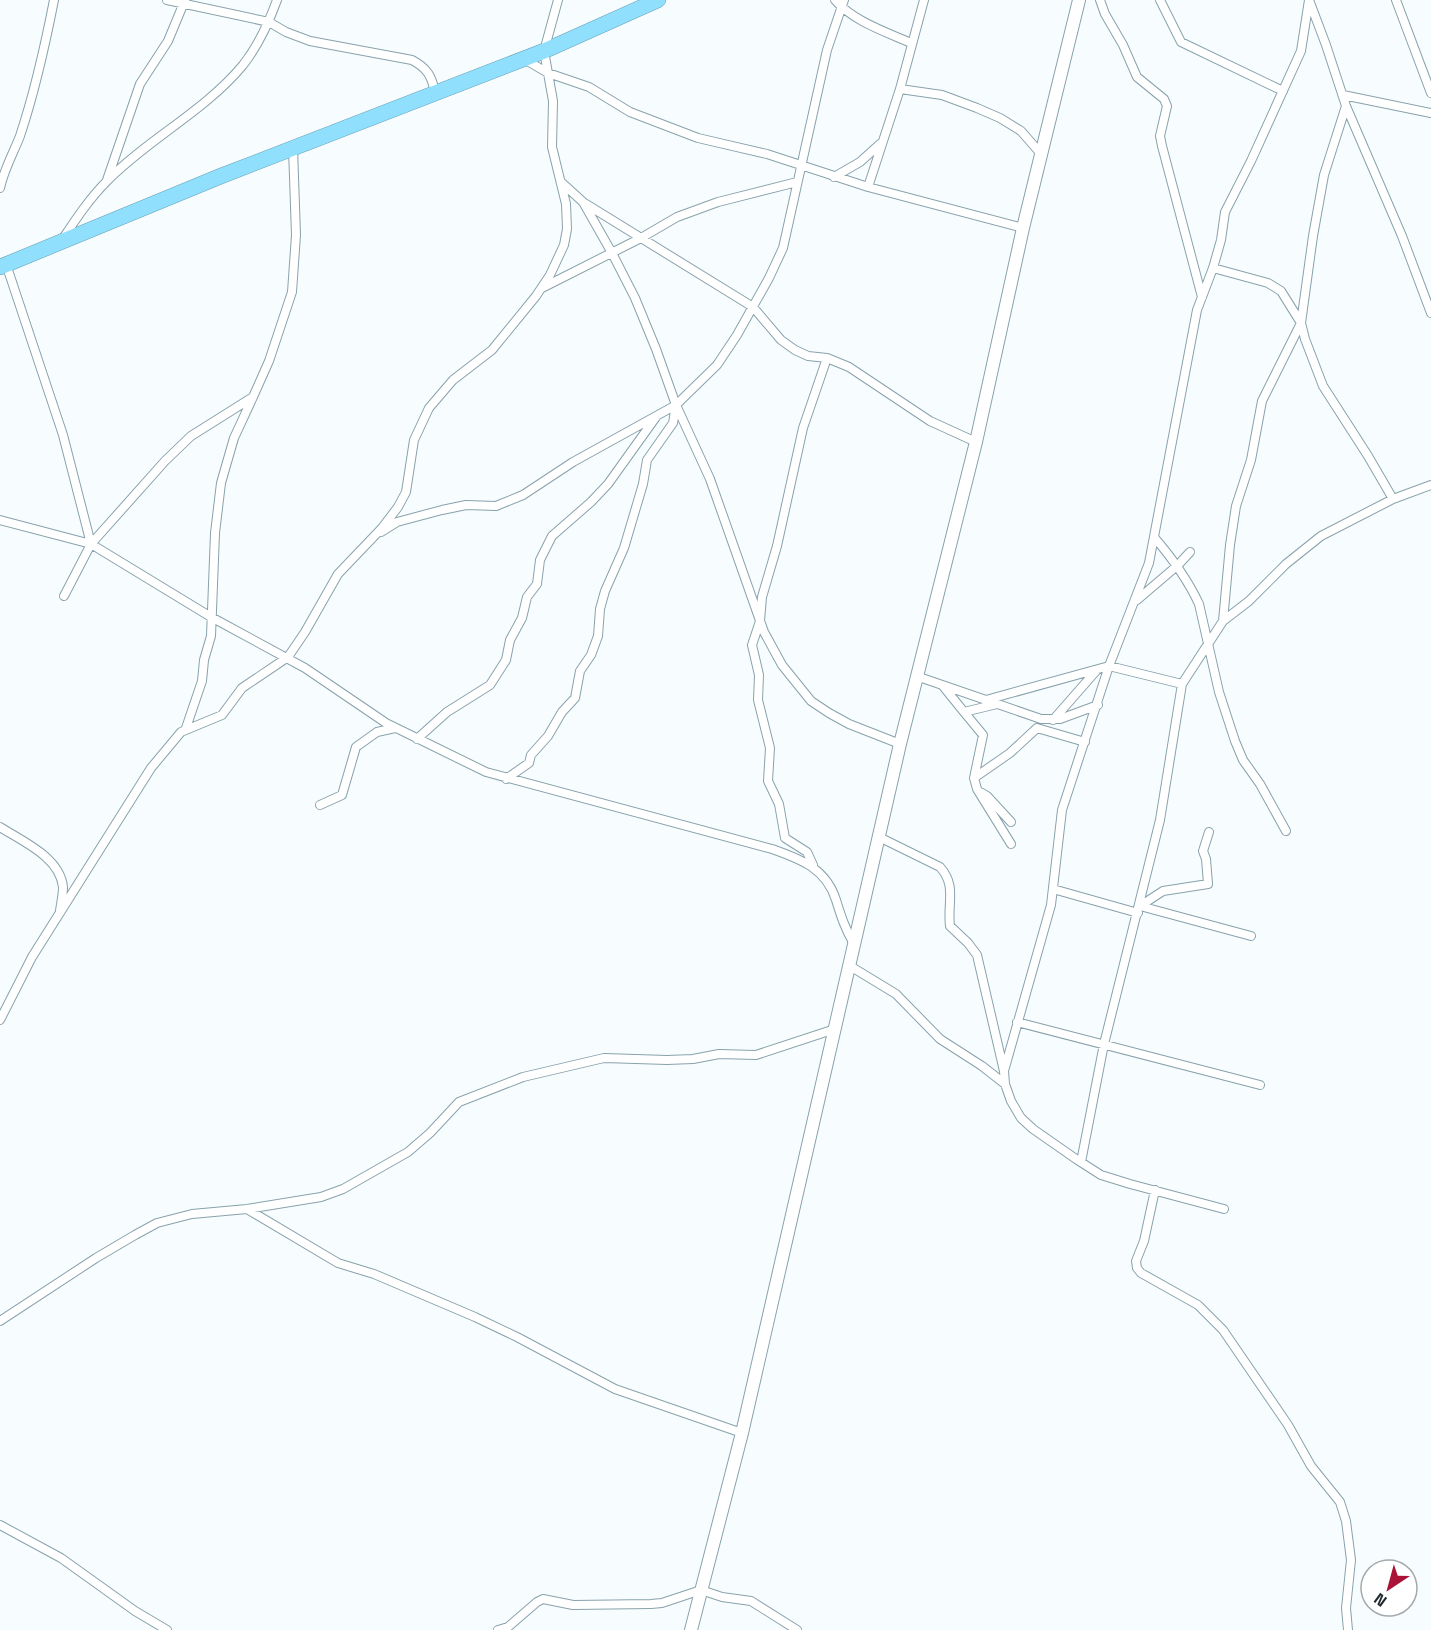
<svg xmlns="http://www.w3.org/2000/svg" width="1431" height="1630" font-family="'Space Grotesk',sans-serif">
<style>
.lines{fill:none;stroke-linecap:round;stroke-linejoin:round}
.street-casing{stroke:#88a2ac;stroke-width:10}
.secondary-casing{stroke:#88a2ac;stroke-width:14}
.highway-casing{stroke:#689fb4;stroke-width:16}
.street{stroke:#fff;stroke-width:8}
.secondary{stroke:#fff;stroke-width:12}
.highway{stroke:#8fdffd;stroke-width:15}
</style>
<rect width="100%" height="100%" fill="#f7fdff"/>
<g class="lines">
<defs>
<path id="street" d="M 167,0 L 269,22 L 286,32 L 310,41 L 412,60 C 427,68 432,76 435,93
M 835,0 C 853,21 886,32 911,43
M 1100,0 L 1105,14 L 1123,45 L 1137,77 L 1164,99 L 1167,106 L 1160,136 L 1162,146 L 1202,297
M 1160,0 L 1181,42 L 1283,91
M 1309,0 L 1326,45 L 1346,106 L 1402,236 L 1431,313
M 1396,0 L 1431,93
M 524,59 L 548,73 L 589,87 L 630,112 L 698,138 L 767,154 L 868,187 L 1023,228
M 900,89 L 942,95 L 977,108 L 1000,118 L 1021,131 L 1042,155
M 1343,95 L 1431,113
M 834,177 L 860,162 L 880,144
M 107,180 L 140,84 L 168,41 L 185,0
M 561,182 L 583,202 L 612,253 L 635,298 L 656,349 L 676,405 L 710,479 L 764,632 L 782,665 L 811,701 L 829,713 L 849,724 L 900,744
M 868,187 L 900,89 L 924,0
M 0,188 C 4,169 13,154 20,136 C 35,91 45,46 54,0
M 586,204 L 753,307 L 781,340 L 795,350 L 808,356 L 827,358 L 849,367 L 930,421 L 976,442
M 62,240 C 76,219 89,199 107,181 C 148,139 205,111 243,65 C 258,46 269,22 277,0
M 6,264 L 63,435 L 91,544 L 64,596
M 1213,268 L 1268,283 L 1281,291 L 1301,323 L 1305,339 L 1323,386 L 1368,456 L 1393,499
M 544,287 L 641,238 L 677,217 L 718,202 L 797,182
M 0,520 L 91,544 L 211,617 L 305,668 L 386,723 L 486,772 L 772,849 C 800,859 826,868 836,900 C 841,916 845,929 854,944
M 381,532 L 397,522 L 442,510 L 466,505 L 496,506 L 523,495 L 573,462 L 676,405 L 717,365 L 737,335 L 769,278 L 783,248 L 827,50 L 844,0
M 1154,537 C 1172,558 1187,578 1199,604 L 1219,692 L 1235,741 L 1243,760 L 1260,784 L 1286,831
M 91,544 L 165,461 L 191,436 L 253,397 L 269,361 L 292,292 L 296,235 L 293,148
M 1137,600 L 1178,565 L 1190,552
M 1223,621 L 1230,545 L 1236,506 L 1251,460 L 1262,401 L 1301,323 L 1313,236 L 1324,175 L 1346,106
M 919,677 L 1041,719 L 1060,719 L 1098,705
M 943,686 L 964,712 L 997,704
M 986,700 L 1109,666 L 1182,684 L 1223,621 L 1249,601 L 1286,564 L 1321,536 L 1393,499 L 1431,485
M 964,712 L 983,735 L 974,778 L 1010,753 L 1037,728 L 1085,742
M 1053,720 L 1096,671
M 186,728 L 202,681 L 204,660 L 211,636 L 215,533 L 221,483 L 234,438 L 253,397
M 417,739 L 447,712 L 490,685 L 506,660 L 510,640 L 522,618 L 527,597 L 537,584 L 540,560 L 552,536 L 591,502 L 608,484 L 656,417
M 974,778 L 977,789 L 1011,844
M 506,779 L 529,763 L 531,755 L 548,736 L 562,712 L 575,698 L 580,671 L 591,655 L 598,636 L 600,609 L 605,591 L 624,548 L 643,484 L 647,460 L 673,423 L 676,405
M 982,793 L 987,796 L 1011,822
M 320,805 L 342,795 L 356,747 L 377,732 L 395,728
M 0,827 C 22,841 60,857 63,887 C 63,895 61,903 60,911
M 879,837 L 940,867 C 957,886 947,903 950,926 L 968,943 L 977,955 L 1004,1071 L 1005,1084 L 1011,1101 L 1021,1118 L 1033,1129 L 1076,1159 L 1101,1175 L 1130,1184 L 1224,1209
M 813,865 L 807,852 L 785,838 L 779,804 L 768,781 L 770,748 L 758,700 L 759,675 L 752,645 L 760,621 L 762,597 L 777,546 L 803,428 L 827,358
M 1053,889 L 1138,913
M 1140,906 L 1163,891 L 1208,884 L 1206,859 L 1203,851 L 1209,832
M 1140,906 L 1251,936
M 850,966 L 896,994 L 940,1039 L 982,1066 L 1005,1084
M 0,1020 L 32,957 L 151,768 L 181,732 L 222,715 L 242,688 L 288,657 L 305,632 L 338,574 L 382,528 L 398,507 L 406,492 L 414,440 L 429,408 L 453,380 L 492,350 L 536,296 L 550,275 L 564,245 L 567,229 L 566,204 L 552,147 L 553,101 L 544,51 L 558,0
M 1017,1022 L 1260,1085
M 1004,1071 L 1051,905 L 1062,810 L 1109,666 L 1149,563 L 1197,310 L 1213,268 L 1221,240 L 1225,212 L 1251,161 L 1301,51 L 1309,0
M 1081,1162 L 1104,1044 L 1160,820 L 1182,684
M 1155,1190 L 1144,1241 L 1136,1261 L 1137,1268 L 1141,1273 L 1198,1305 L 1223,1330 L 1288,1425 L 1311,1466 L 1340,1502 L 1346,1521 L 1351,1560 L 1346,1608 L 1348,1630
M 247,1209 L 338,1263 L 374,1274 L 475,1317 L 517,1337 L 615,1389 L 742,1433
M 0,1321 L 96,1258 L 135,1235 L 157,1223 L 192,1214 L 247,1209 L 321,1197 L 343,1189 L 408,1152 L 430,1133 L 459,1102 L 523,1077 L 604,1058 L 667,1060 L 693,1059 L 719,1054 L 756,1055 L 835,1029
M 0,1525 L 61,1558 L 135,1611 L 167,1630
M 498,1630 L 508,1627 L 537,1602 L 543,1599 L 573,1605 L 651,1604 L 662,1603 L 701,1590 L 722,1597 L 751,1601 L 797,1630"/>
<path id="secondary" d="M 691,1630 L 742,1433 L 900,744 L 976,442 L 1023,228 L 1079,0"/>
<path id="highway" d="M 0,267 L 221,176 L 544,51 L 658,0"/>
</defs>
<!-- street casing -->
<use href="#street" class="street-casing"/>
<!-- secondary casing -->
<use href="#secondary" class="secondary-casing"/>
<!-- highway casing -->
<use href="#highway" class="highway-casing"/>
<!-- street -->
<use href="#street" class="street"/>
<!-- secondary -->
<use href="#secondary" class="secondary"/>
<!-- highway -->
<use href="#highway" class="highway"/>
</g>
<!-- north arrow -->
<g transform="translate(1389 1588) rotate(216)"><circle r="28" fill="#ffffff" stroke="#a5a9ab" stroke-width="1.5"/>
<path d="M0-4.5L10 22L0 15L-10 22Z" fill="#aa1337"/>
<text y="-9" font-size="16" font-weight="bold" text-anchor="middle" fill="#1f292d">N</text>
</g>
</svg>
